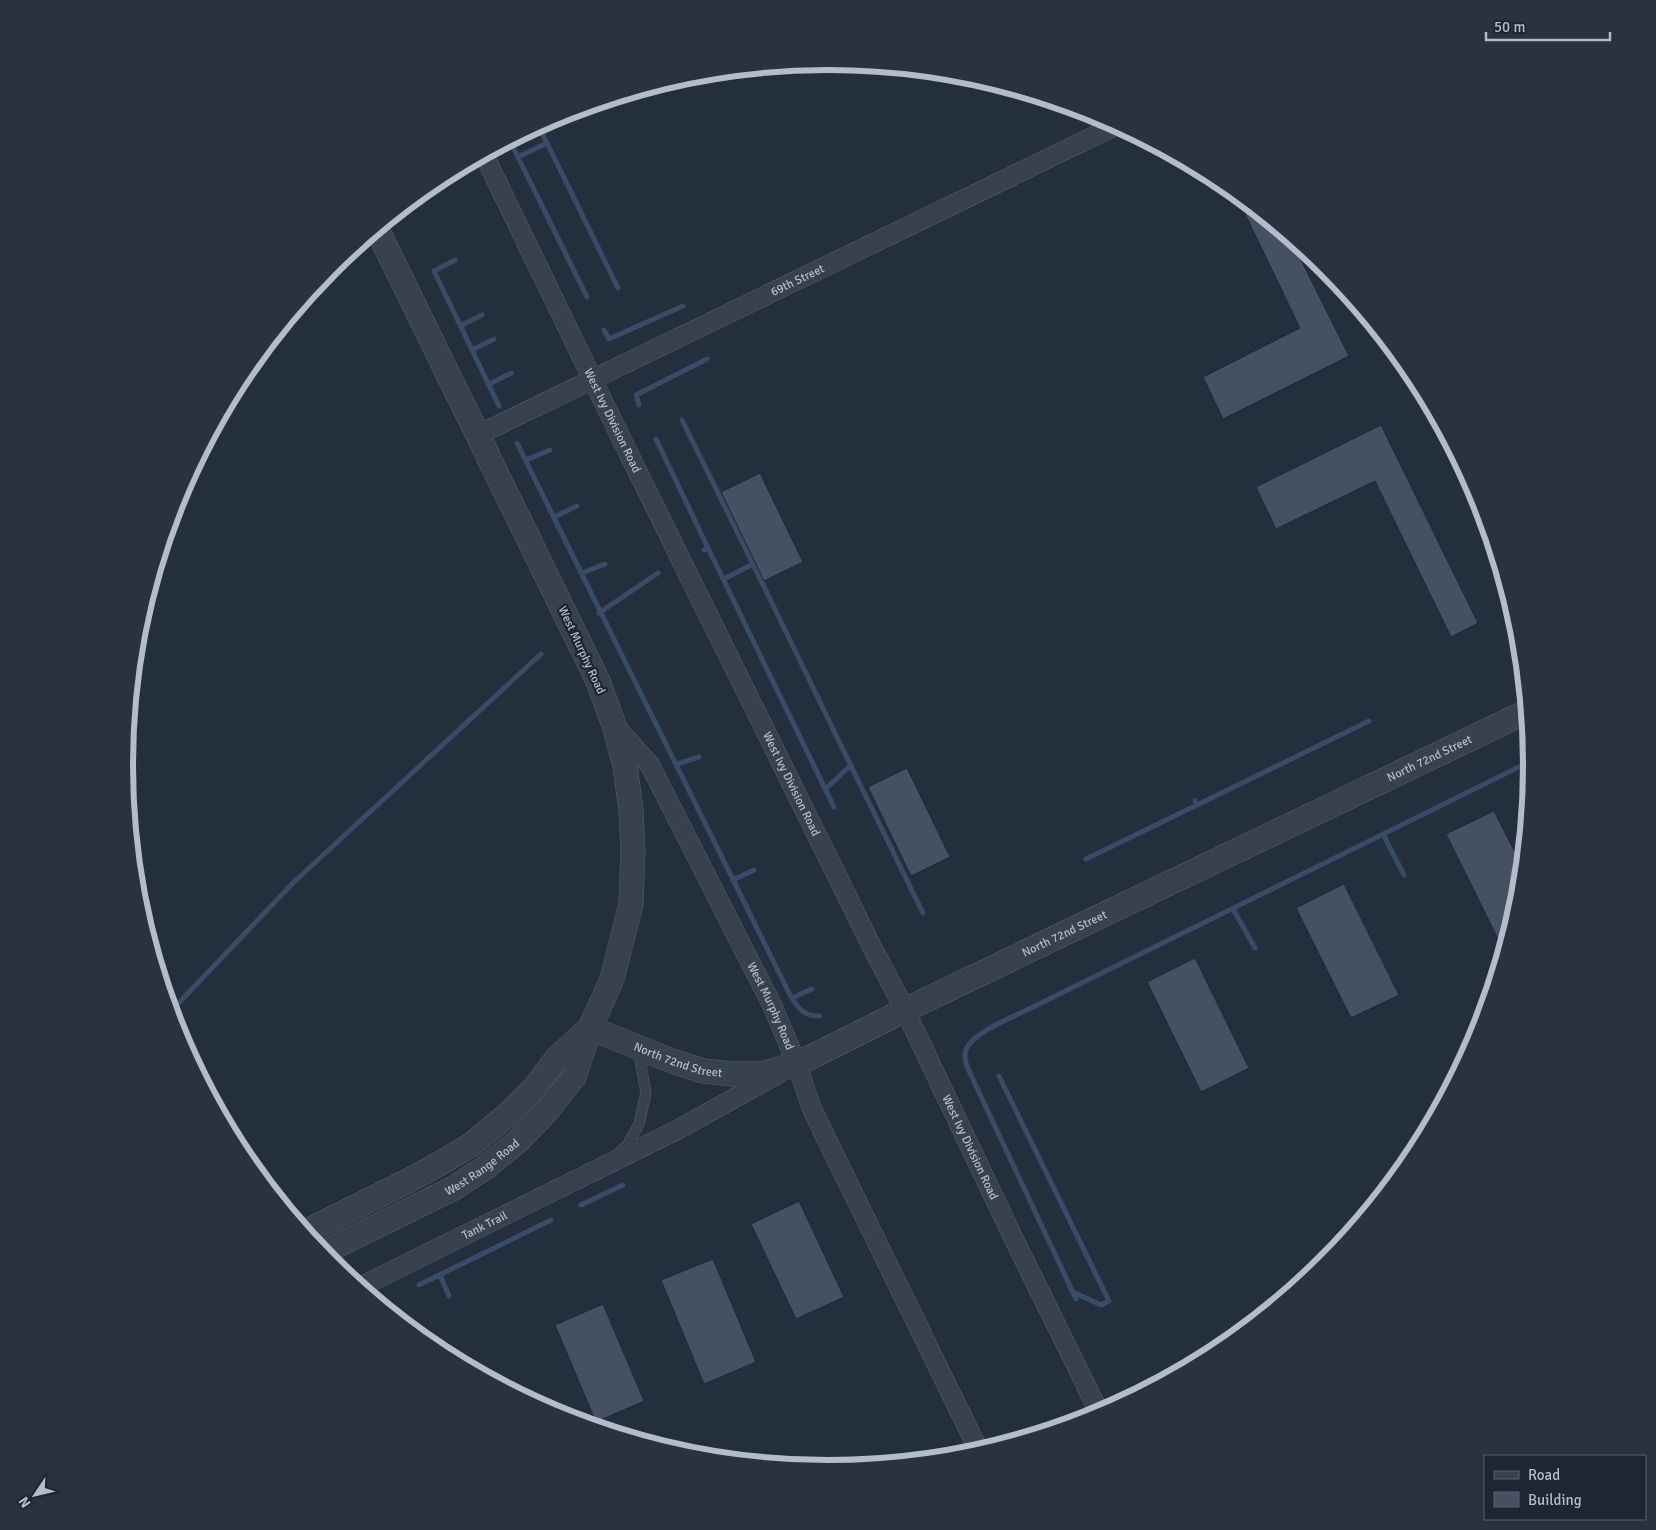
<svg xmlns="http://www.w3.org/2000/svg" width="1656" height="1530" font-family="Signika,sans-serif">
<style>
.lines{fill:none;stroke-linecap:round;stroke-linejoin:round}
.stream{stroke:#394c67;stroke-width:5}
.building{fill:#455162;stroke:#1f2835}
.service-casing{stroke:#565f6c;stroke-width:11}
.minor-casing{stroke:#565f6c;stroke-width:20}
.tertiary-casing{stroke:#565f6c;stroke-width:25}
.service{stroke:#38414e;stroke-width:10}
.minor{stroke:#38414e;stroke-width:19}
.tertiary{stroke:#38414e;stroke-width:24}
.labels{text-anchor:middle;stroke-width:4.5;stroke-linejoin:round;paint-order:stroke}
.street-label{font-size:12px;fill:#b4bcc9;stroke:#1d2633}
.rim{fill:none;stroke:#b4bcc9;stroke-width:6}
</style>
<rect width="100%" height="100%" fill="#242f3e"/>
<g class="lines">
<!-- stream -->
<path class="stream" d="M 538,126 L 547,143
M 510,141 L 587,297
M 518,157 L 547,143 L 618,288
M 455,260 L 434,271 L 499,406
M 460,326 L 482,315
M 604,330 L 609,339 L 683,306
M 472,350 L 494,339
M 488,385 L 511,373
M 639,405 L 636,395 L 707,359
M 682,420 L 753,564
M 656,439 L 708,548 L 704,550
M 517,443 L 790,995 C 798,1008 804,1017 820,1016
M 526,460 L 550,450
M 554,517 L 577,506
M 708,548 L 834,807
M 582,573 L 605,564
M 724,579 L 753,564 L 802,665
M 599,613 L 658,573
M 803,667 L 851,766
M 677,764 L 699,757
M 825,788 C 835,783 841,772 851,766 L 923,913
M 1197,805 L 1369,721
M 1383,834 L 1404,875
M 1086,859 L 1197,805 L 1195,801
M 733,880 L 754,870
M 1233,909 L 1255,948
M 792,998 L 812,989
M 171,1011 L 294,882 L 541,654
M 999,1076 L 1109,1301 L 1101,1305 L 1073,1292
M 581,1205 L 623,1185
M 440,1275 L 449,1296
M 419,1285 L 551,1220
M 1076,1299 L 970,1073 C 967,1066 963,1058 966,1050 C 971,1033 1013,1017 1029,1009 L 1531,761"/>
</g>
<!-- building -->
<path class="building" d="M 1235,193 L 1290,238 L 1349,356 L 1223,419 L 1203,377 L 1300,328 Z
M 1381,425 L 1478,623 L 1451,637 L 1375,481 L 1276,529 L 1256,487 Z
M 760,473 L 803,562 L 764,581 L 721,492 Z
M 907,768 L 950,857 L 911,876 L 868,787 Z
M 1494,811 L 1522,866 L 1518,903 L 1504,951 L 1446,834 Z
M 1344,884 L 1399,995 L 1351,1018 L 1296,908 Z
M 1195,958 L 1249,1068 L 1201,1092 L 1147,982 Z
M 799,1201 L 844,1297 L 796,1319 L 751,1224 Z
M 713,1259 L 756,1362 L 704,1384 L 661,1280 Z
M 603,1304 L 644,1401 L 596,1422 L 555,1325 Z"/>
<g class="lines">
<defs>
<path id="service" d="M 619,1153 L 628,1144 L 639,1124 L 646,1093 L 638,1048"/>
<g id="minor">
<path id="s1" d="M 484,155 L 620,436 L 873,949 L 905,1010 L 1011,1233 L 1100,1414"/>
<path id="s2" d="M 478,435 L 1117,125"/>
<path id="s3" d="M 615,726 L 650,765 L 772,1005 L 797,1064 L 811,1107 L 979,1451"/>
<path id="s4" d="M 360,1287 L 677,1130 L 778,1074"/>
</g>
<g id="tertiary">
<path id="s5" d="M 590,1028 L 672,1061 L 703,1071 L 733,1074 L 761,1074 L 797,1064 L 905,1010 L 1526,712"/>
<path d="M 305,1232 L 406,1182 L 439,1164 L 471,1145 L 506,1116 L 534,1088 L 557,1058 L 589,1029"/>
<path id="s6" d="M 322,1253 L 454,1188 L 486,1167 L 518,1141 L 546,1112 L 574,1077 L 590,1028 L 612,979 L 631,904 L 633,851 L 631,810 L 625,766 L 614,725 L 598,681 L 377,229"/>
</g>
</defs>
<!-- service casing -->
<use href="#service" class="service-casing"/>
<!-- minor casing -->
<use href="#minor" class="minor-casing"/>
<!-- tertiary casing -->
<use href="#tertiary" class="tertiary-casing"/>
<!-- service -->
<use href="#service" class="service"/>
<!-- minor -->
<use href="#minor" class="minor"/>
<!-- tertiary -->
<use href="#tertiary" class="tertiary"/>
</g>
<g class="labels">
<!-- street labels -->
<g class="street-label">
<text dy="4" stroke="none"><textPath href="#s2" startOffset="355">69th Street</textPath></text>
<text dy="4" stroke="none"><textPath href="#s1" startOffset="295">West Ivy Division Road</textPath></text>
<text transform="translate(582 650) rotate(65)" y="4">West Murphy Road</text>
<text dy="4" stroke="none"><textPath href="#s5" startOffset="919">North 72nd Street</textPath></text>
<text dy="4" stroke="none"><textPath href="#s1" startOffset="700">West Ivy Division Road</textPath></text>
<text dy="4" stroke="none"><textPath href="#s5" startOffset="514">North 72nd Street</textPath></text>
<text dy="4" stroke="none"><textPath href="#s3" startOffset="322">West Murphy Road</textPath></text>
<text dy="4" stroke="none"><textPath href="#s5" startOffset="94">North 72nd Street</textPath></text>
<text dy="4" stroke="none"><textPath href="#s1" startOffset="1105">West Ivy Division Road</textPath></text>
<text dy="4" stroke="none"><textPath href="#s6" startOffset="182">West Range Road</textPath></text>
<text dy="4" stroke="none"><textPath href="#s4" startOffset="139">Tank Trail</textPath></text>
</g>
</g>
<!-- crop -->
<path d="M0 0H1656V1530H0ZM133 765a695 695 0 1 1 1390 0a695 695 0 1 1-1390 0Z" fill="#29323f" fill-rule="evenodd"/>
<path class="rim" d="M133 765a695 695 0 1 1 1390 0a695 695 0 1 1-1390 0Z"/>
<!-- legend -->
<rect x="1484" y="1455" width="162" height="65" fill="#1d2633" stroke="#59626f"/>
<rect x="1494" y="1471" width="25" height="8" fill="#38414e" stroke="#59626f"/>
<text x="1528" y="1480" font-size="15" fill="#b4bcc9">Road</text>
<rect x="1494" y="1492" width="25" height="15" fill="#455162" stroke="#59626f"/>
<text x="1528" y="1505" font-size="15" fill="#b4bcc9">Building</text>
<!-- north arrow -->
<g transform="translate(35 1495) rotate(235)" stroke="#1d2633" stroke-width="4" paint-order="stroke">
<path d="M0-4L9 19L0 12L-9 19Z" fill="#b4bcc9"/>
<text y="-8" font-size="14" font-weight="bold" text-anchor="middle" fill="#b4bcc9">N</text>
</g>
<!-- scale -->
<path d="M1486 32v8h124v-8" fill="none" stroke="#b4bcc9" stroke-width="2.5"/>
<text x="1494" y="32" font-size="15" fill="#b4bcc9" stroke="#1d2633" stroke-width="4" paint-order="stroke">50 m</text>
</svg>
